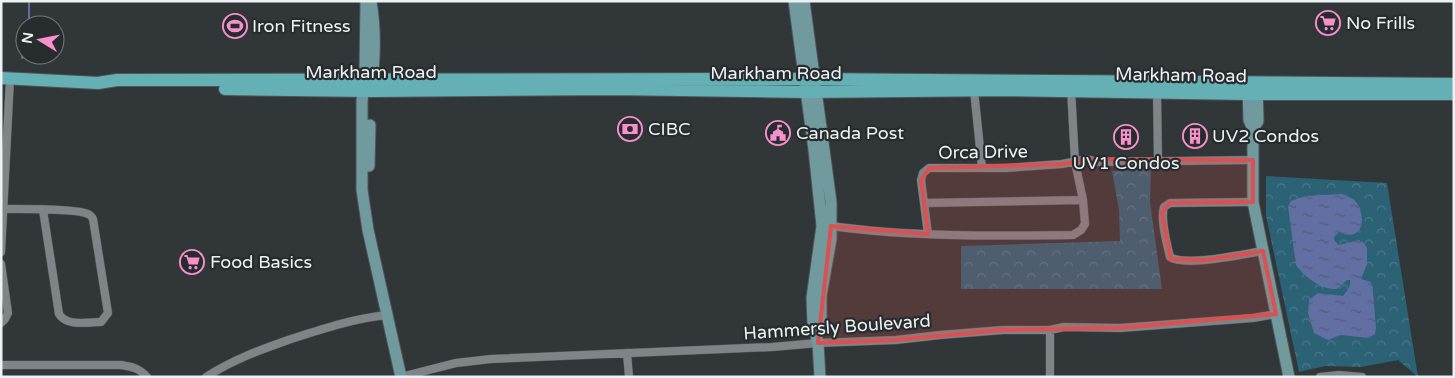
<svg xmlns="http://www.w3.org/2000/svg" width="1455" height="378" font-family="'Varela Round',sans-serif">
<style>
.park{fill:url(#park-crowns)}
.water{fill:url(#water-ripples)}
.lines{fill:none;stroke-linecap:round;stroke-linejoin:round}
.stream{stroke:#626fa2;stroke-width:2}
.street-casing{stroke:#505557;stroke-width:9}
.secondary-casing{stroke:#505557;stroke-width:13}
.primary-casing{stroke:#505557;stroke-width:14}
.street{stroke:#7e8487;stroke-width:8}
.secondary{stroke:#719a9e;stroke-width:11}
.primary{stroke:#65b0b5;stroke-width:12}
.marked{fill:#db5051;fill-opacity:0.2;stroke:#db5051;stroke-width:4;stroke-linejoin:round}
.labels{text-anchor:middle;stroke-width:4.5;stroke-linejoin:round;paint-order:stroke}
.poi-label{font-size:18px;fill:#eef1f3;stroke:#272c2e;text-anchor:start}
.street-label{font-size:18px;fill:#eef1f3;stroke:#272c2e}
</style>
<defs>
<pattern id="park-crowns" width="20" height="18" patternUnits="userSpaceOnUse" patternTransform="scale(1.25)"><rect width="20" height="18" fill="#2b6276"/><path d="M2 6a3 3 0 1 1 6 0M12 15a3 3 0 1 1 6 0" fill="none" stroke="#4a798a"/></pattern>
<pattern id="water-ripples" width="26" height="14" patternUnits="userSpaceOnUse" patternTransform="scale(1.25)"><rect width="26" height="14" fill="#626fa2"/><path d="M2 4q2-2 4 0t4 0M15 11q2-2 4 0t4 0" fill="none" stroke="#545c76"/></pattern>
</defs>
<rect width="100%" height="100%" fill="#313638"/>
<!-- park -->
<path class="park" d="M 1151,169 L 1150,202 L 1162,289 L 961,289 L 961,246 L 1120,241 L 1119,210 L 1112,171 Z
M 1266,176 L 1387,183 L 1418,377 L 1398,360 L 1361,367 L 1325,366 L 1299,372 L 1266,216 Z"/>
<!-- water -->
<path class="water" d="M 1342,194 C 1345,196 1350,197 1353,199 C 1362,206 1367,229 1354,234 C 1349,236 1343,234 1339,232 L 1334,237 L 1334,240 L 1339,245 L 1359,240 L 1364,243 L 1367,248 L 1367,264 L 1361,279 L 1371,282 L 1373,292 L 1376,328 L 1375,334 L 1369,338 L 1341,335 L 1328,340 L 1314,333 L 1308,313 L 1309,300 L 1318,293 L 1343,296 C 1347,291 1351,287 1350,280 L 1347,280 L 1337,289 C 1321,290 1305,277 1296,265 L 1288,206 L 1291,201 L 1305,196 Z"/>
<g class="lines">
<!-- stream -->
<path class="stream" d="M 29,1 L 29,25
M 22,58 L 25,41"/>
<defs>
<path id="street" d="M 974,90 L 982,168
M 1157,92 L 1158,161
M 1253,202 L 1170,203 L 1164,207 C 1160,219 1167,244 1170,257 C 1186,267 1243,254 1263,251
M 924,203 L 1083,200
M 1,209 C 17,209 76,208 88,214 C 91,215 91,216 93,219 L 108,313 L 101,322 C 87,322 67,327 59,314 L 43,210
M 831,226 C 911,237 992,236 1073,235 L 1081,230 L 1085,224 L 1083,200 L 1075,162 L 1071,89
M 928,234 L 921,180 L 923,173 L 929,168 L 1006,168 L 1062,164 L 1087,159 L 1098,162 L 1253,160
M 1,252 L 10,79
M 1,264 L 8,313 L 5,319 L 1,323
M 627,353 L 629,377
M 1,365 L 121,365 C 133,367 139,368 147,377
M 206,377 C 234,359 260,350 291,339 C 322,329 355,318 388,315
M 401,377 L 456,363 L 491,359 L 772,347 L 818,343 L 896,340 L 940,335 L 1003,330 L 1050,330 L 1064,327 L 1120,328 L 1253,318 L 1276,314
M 1050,377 L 1050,330
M 1320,377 L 1339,375 L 1362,377"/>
<path id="secondary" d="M 366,1 L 365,70 L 362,102 L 362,190 L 368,230 L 401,377
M 794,1 L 814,150 L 822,226 L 812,298 L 813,324 L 818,343 L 820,377
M 804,1 L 831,202 L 831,239 L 821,296 L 821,325 L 816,335
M 1248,86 L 1249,120 L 1253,129 L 1253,202 L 1289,377
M 371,89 C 375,60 376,31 371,2
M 1253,129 L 1258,121 L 1257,85
M 369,166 L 370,125"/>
<path id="primary" d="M 1,78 L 98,83 L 117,80 L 805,79 L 1454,84
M 225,89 L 371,91 L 612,89 L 806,92 L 1005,90 L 1248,94 L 1454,94"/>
</defs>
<!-- street casing -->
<use href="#street" class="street-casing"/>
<!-- secondary casing -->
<use href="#secondary" class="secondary-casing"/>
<!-- primary casing -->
<use href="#primary" class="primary-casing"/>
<!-- street -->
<use href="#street" class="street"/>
<!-- secondary -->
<use href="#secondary" class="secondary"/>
<!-- primary -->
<use href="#primary" class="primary"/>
</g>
<!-- marked area -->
<path class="marked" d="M 1087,159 L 1253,160 L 1253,202 L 1170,203 L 1162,213 L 1171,259 L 1204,260 L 1263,251 L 1276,314 L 1120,328 L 1003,330 L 896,340 L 818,343 L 831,226 L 928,234 L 921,180 L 929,168 L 1062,164 Z"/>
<!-- icons -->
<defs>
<symbol id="supermarket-ring" viewBox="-11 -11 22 22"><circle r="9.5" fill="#272c2e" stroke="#f890cb" stroke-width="1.5"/><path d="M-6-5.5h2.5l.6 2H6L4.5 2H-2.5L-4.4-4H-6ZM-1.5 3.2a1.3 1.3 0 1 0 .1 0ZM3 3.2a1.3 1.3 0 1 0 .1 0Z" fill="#f890cb"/></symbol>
<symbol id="stadium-ring" viewBox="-11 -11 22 22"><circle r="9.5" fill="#272c2e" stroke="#f890cb" stroke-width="1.5"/><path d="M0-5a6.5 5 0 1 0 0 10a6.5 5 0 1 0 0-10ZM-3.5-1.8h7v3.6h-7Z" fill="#f890cb"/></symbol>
<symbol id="bank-ring" viewBox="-11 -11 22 22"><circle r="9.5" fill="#272c2e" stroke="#f890cb" stroke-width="1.5"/><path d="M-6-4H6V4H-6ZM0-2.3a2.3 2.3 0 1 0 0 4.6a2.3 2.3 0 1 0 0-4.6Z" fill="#f890cb"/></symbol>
<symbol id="civic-ring" viewBox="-11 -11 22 22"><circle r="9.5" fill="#272c2e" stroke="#f890cb" stroke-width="1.5"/><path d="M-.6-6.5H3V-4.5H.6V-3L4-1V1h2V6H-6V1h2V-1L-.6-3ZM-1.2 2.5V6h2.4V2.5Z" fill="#f890cb"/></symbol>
<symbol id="building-ring" viewBox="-11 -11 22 22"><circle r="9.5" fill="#272c2e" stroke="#f890cb" stroke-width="1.5"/><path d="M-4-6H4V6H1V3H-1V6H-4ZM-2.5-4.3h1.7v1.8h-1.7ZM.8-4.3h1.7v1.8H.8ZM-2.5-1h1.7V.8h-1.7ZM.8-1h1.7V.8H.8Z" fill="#f890cb"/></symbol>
</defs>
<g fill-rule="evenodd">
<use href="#supermarket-ring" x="1314" y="9" width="28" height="28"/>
<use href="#stadium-ring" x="221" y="12" width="28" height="28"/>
<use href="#bank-ring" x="616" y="115" width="28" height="28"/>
<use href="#civic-ring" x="764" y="119" width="28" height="28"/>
<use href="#building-ring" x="1181" y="122" width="28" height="28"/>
<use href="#building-ring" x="1112" y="123" width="28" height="28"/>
<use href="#supermarket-ring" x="178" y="248" width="28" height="28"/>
</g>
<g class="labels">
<!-- poi labels -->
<g class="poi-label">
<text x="1346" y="29">No Frills</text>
<text x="252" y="32">Iron Fitness</text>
<text x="648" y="135">CIBC</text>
<text x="796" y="139">Canada Post</text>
<text x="1212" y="142">UV2 Condos</text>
<text x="1126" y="169" text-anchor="middle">UV1 Condos</text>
<text x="210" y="268">Food Basics</text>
</g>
<!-- street labels -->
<g class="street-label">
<text x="371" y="78">Markham Road</text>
<text x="776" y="79">Markham Road</text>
<text transform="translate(1181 75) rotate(1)" y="6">Markham Road</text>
<text transform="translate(983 152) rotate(-1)" y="6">Orca Drive</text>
<text transform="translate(837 327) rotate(-4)" y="6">Hammersly Boulevard</text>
</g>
</g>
<!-- border -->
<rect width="1455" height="378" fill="none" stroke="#eef1f3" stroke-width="5"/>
<!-- north arrow -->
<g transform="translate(40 40) rotate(280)"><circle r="24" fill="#272c2e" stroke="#777b7d"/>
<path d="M0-4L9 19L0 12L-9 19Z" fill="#f890cb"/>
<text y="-8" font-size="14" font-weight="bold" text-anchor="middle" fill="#eef1f3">N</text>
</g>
</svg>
